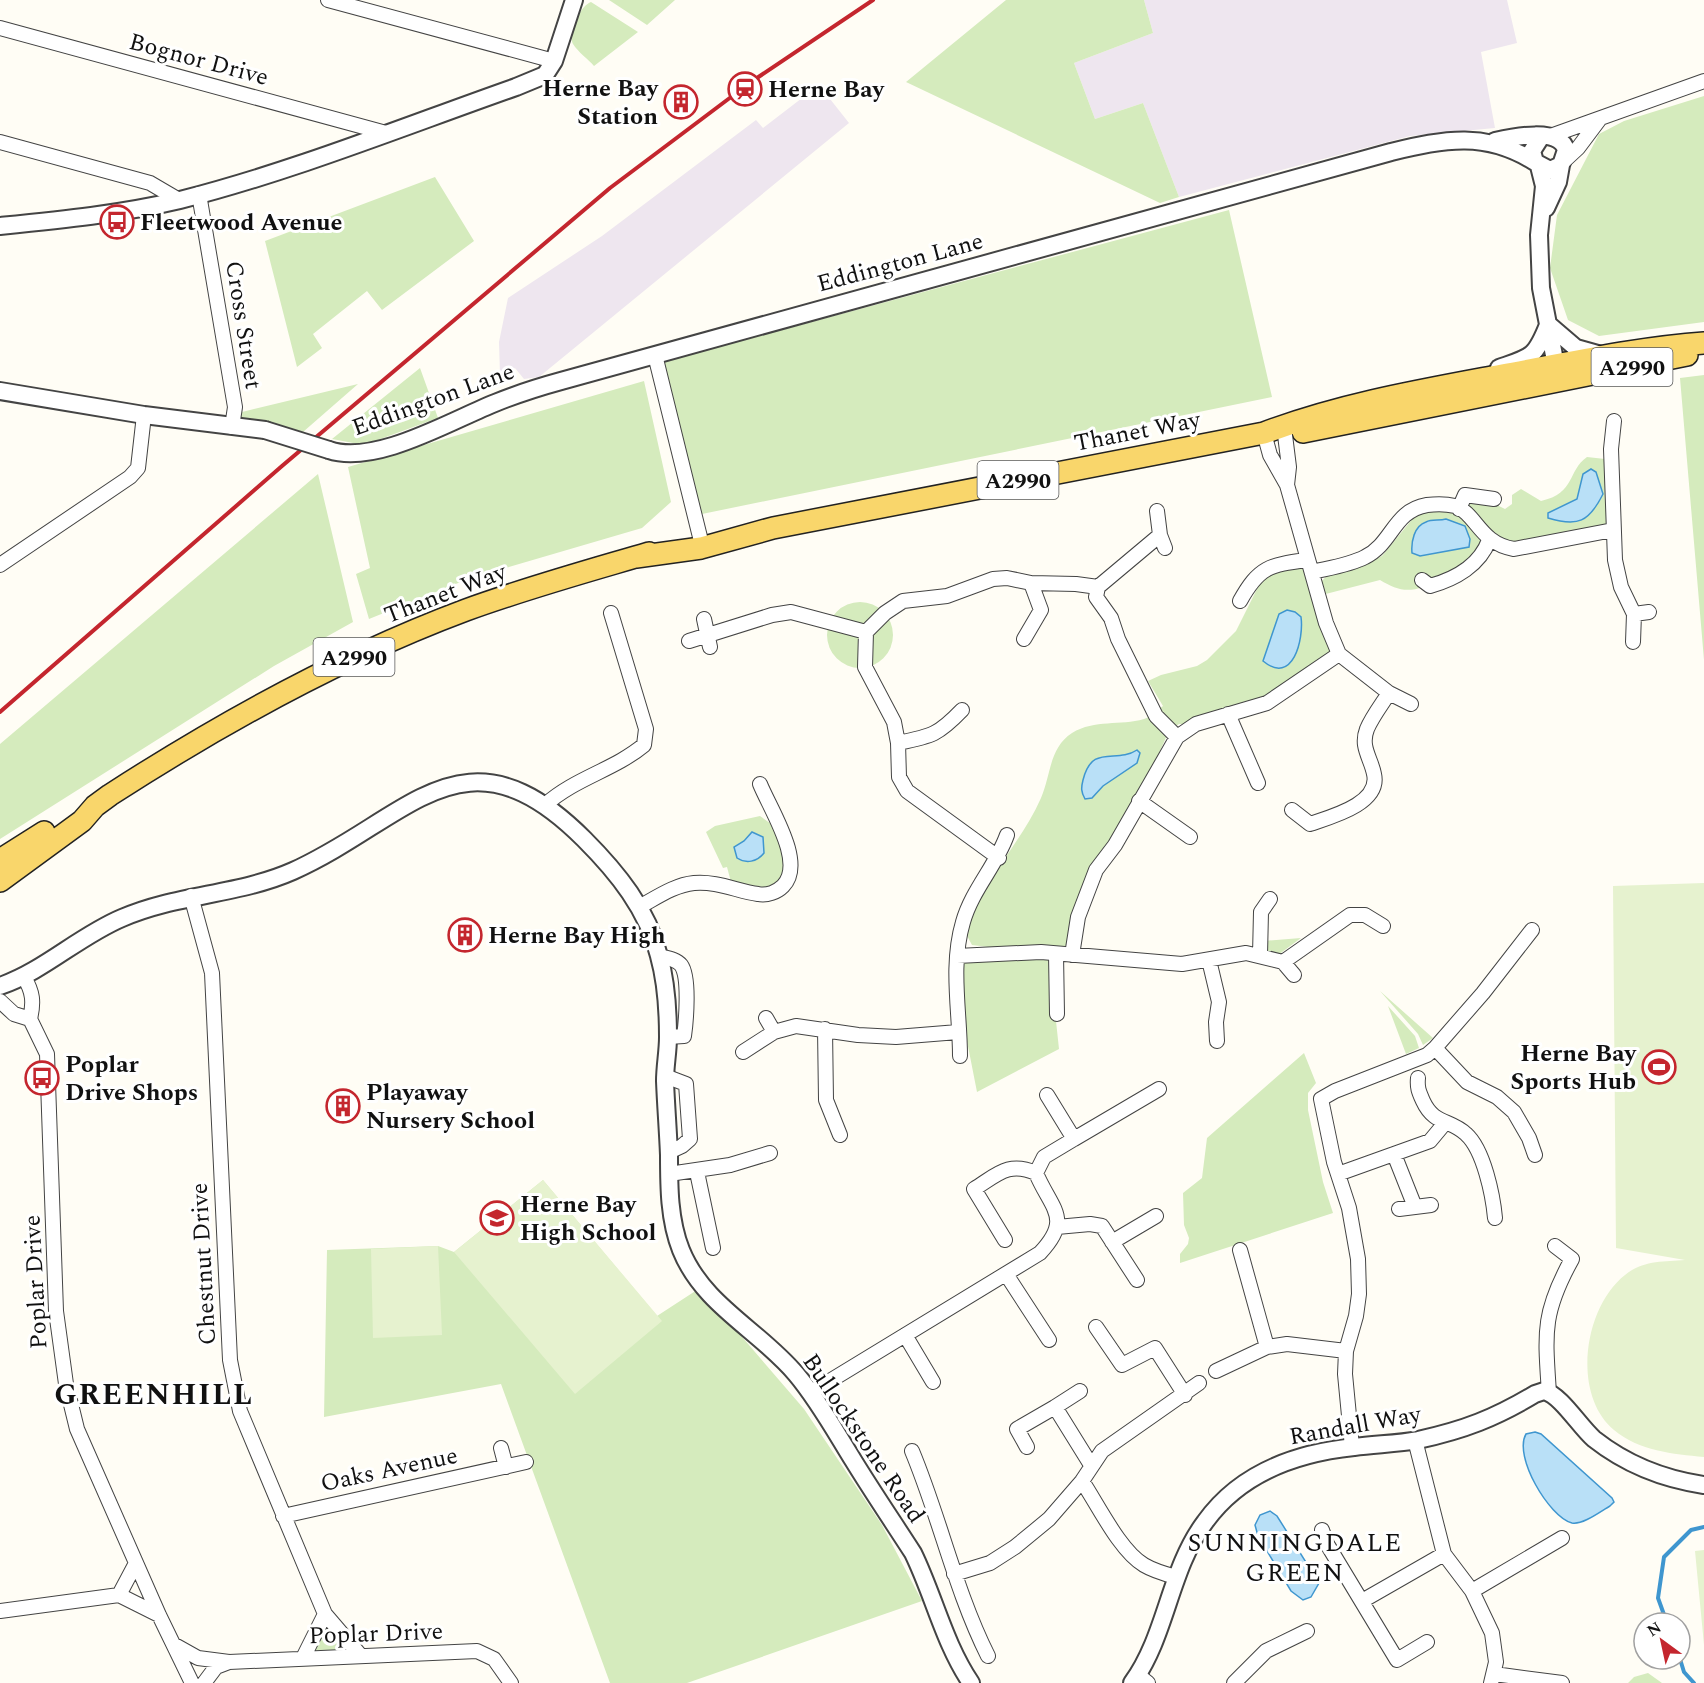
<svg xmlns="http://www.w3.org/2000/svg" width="1704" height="1683" font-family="Spectral,serif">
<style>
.industrial{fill:#eee6ef}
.green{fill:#d5ebbd}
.pitch{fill:#e6f2cf}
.water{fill:#b9e0f7;stroke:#3f96cf;stroke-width:1.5}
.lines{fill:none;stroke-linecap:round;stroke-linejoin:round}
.stream{stroke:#3f96cf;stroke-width:4}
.minor-casing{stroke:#444;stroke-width:16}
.tertiary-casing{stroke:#444;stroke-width:20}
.primary-casing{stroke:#222;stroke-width:24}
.minor{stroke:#fff;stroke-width:14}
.tertiary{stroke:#fff;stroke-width:16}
.primary{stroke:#f9d66b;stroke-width:21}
.rail{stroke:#c4262e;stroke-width:4}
.tertiary-bridge-casing{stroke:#444;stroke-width:20;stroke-linecap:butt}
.tertiary-bridge{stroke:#fff;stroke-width:16}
.labels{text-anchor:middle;stroke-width:6;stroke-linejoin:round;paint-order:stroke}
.shield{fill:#fff;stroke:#585858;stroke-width:1.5}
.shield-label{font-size:22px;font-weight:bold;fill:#111}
.street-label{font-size:24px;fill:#111;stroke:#fff}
.poi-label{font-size:24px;font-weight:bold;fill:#111;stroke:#fff;text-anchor:start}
.neighbourhood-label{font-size:26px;letter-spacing:1.5px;fill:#111;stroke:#fff}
.district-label{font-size:30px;font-weight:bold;letter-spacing:1.5px;fill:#111;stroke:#fff}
</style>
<rect width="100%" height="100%" fill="#fffdf5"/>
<!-- industrial -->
<path class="industrial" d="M 1144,0 L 1507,0 L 1517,43 L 1481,52 L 1495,128 L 1410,136 L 1179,197 L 1143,103 L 1095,119 L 1074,63 L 1153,33 Z
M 819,85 L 849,123 L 539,377 L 524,379 L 515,368 L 500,375 L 499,342 L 508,298 L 602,236 L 756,120 L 763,128 Z"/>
<!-- green -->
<path class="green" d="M 609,0 L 675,0 L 647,25 Z
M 1006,0 L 1144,0 L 1153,33 L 1074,63 L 1095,119 L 1143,103 L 1179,197 L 1160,203 L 906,82 Z
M 591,2 L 638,32 L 594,66 C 588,59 578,52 573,44 C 567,33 580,6 591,2 Z
M 1704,96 L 1704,322 L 1599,336 L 1568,320 L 1550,268 L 1557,215 L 1599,134 L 1624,121 Z
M 435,177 L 474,241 L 382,310 L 367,291 L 313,334 L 322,348 L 297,367 L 265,241 Z
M 1229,210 L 1272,397 L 702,514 L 662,362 Z
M 420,368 L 438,418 L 364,445 L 332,439 Z
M 1704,375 L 1704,660 L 1680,378 Z
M 644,381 L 671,502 L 642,528 L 468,579 L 369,619 L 356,574 L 370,568 L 348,467 Z
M 358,384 L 303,432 L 239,421 L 242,412 Z
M 1587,457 L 1605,459 L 1610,526 L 1513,542 L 1501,539 L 1484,555 L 1436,581 L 1433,577 L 1425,577 L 1423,587 C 1406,593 1395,589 1380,580 L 1314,597 L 1332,651 L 1277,693 L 1186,724 L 1179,724 L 1168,733 L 1156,760 L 1106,849 C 1090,854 1075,926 1070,944 L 1058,949 L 1056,1021 L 1059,1049 L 977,1092 L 966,1036 L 962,965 L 965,959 L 992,951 L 988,947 L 972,945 L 966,934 C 980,881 1020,846 1041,798 C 1051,775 1049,748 1072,733 C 1095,719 1120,726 1144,719 C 1151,717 1157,710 1163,706 L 1148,681 L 1161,675 L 1197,666 L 1207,660 L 1236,631 L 1261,581 L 1271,573 L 1306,563 L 1312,584 L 1322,581 L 1329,573 L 1357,567 L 1382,556 L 1414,517 L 1423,511 L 1468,503 L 1471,499 L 1491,502 L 1505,509 L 1512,504 L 1512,495 L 1521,489 L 1541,501 C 1576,493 1567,471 1587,457 Z
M 318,474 L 353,622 L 274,666 L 0,839 L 0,744 Z
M827 635a33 33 0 1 1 66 0a33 33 0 1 1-66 0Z
M 760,816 L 774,826 L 786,861 L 781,881 L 768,888 L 731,882 L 727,867 L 723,868 L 706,832 L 715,826 Z
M 1301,938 L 1278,955 L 1266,954 L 1263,941 Z
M 1380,991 L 1433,1038 L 1423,1045 L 1418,1034 Z
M 1388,1006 L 1415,1036 L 1419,1048 L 1406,1054 Z
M 1304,1053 L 1316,1083 L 1308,1093 L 1308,1110 L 1323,1182 L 1333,1213 L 1180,1263 L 1180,1254 L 1188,1244 L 1189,1238 L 1184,1225 L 1183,1193 L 1202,1178 L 1207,1138 Z
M 543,1180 L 657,1316 L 700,1288 L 804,1409 L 882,1525 L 922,1601 L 687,1683 L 610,1683 L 501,1384 L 324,1417 L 327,1250 L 438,1246 L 454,1252 Z
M 325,1614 L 361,1656 L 303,1658 Z
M 1648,1673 L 1662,1683 L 1628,1683 L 1634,1677 Z"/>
<!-- pitch -->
<path class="pitch" d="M 1704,883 L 1704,1457 C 1673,1454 1639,1451 1614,1430 C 1571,1394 1584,1307 1625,1275 C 1643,1260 1663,1262 1685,1260 L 1616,1248 L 1613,886 Z
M 543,1180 L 662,1321 L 575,1394 L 454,1252 Z
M 438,1246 L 442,1335 L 373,1338 L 371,1249 Z
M 1704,1550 L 1704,1645 L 1695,1551 Z"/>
<!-- water -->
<path class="water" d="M 1591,469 L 1596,472 L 1603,494 C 1589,522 1578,527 1548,518 L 1548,513 L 1577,499 L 1583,474 Z
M 1446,519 L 1465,526 L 1470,539 L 1469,547 L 1420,556 L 1412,553 C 1411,542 1414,526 1426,522 C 1432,519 1439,521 1446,519 Z
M 1287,610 L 1295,612 L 1301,617 C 1304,639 1293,686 1263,661 L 1279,614 Z
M 1137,750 L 1140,753 L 1137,763 L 1103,786 L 1092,798 L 1085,799 C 1081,792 1081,788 1083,780 C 1092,743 1116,764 1137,750 Z
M 752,832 L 763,837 L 764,853 C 757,862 746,864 737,858 L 734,847 L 744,841 Z
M 1535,1432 L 1541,1434 L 1612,1498 L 1614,1502 L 1610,1506 C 1601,1511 1583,1525 1572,1523 C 1549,1517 1513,1456 1526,1434 Z
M 1270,1511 L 1277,1516 L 1319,1583 L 1311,1597 L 1303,1600 L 1291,1591 L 1258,1536 L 1255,1525 L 1260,1515 Z"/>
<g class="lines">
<!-- stream -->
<path class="stream" d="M 1667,1623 L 1658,1598 L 1664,1557 L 1691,1530 L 1704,1527
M 1680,1659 L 1684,1672 L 1694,1683"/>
<defs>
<path id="minor" d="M 328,0 L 554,61
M 0,28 L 386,133
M 1553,135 L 1704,81
M 0,142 L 150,183 L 179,200
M 1564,161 L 1578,148 L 1599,120
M 199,194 L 235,407 L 232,427
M 655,355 L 700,537
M 1614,421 L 1611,449 L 1615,560 L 1621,587 L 1634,614 L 1633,642
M 1264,433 L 1270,455 L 1287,485 L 1326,623 L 1339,654 L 1389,693 L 1411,704
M 1285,435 L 1289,467 L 1287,485
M 1459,509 L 1465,495 L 1494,499
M 1157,511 L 1160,535 L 1165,548
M 0,565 L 130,477 L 138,468 L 144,415
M 1312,572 C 1329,568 1350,565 1365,557 C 1393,543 1393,511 1427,505 C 1435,504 1447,504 1455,506 C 1477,514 1479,543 1514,549 L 1613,530
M 1422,580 L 1430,586 C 1455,579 1480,565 1489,540
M 1098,587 L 1160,535
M 1240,601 C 1259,567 1269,565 1307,560
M 1634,614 L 1649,612
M 704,619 L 710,647
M 1024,639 L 1041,610 L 1031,583
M 689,641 L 772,615 L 791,612 L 866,632
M 1228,714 L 1258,783
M 898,743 C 932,736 938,735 962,710
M 1139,801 L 1190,837
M 545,805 C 575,778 614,770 644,745 L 646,729 L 611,613
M 1292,810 L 1310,824 C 1330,817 1381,804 1374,774 C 1371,758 1360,747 1367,729 C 1372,717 1382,704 1389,693
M 999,858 L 907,791 L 899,777 L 898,743 L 894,722 L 865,667 L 866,632 L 885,613 L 903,601 L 947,596 L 993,579 L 1007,578 L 1031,583 L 1076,584 L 1098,587 L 1096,597 L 1111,618 L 1118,639 L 1156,716 L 1177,737
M 191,896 L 212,973 L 230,1360 L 240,1411 L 325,1614 L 361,1656
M 639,907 C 656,898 674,885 694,883 C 717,881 737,891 758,894 C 767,896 777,892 783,886 C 806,863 770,809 760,784
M 1056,954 L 1057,1014
M 1072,955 L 1078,917 L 1096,870 L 1115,845 L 1177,737 L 1196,724 L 1267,703 L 1339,654
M 1260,955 L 1261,912 L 1270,899
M 659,956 C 667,958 676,959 681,965 C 690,977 686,1022 684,1036 L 668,1037
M 957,956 L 1041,952 L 1182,964 L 1246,953 L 1283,962 L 1350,915 L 1365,915 L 1383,926
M 1209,960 L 1219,1002 L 1216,1022 L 1217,1041
M 1283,962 L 1294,975
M 24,977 C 33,992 34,1002 30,1019
M 0,1001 L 14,1014 L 30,1019 L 47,1054 L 56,1311 L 66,1384 L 77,1429 L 159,1615 L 192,1683
M 766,1018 L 774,1032
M 825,1029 L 826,1100 L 840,1135
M 1435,1048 L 1467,1082 L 1497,1097 L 1514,1112 L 1529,1138 L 1535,1155
M 743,1052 L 774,1032 L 796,1026 L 858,1035 L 896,1037 L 958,1032
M 960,1056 C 960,1012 950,966 963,922 C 972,890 996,866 1007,835
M 665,1076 L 686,1084 L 690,1139 L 682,1146 L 669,1152
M 1418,1078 C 1417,1088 1419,1092 1423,1101 C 1434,1125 1450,1119 1466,1134 C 1484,1150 1493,1196 1495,1218
M 1074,1139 L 1159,1089
M 1394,1154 L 1415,1207
M 697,1172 L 713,1248
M 669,1174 L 730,1165 L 770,1153
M 1338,1174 L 1430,1141 L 1445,1123
M 1399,1209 L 1431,1205
M 1057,1227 L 1090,1224 L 1102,1226 L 1137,1280
M 1005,1240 L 974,1189 C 997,1175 1008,1161 1036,1173
M 1112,1242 L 1156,1216
M 1240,1250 L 1267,1347
M 1006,1274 L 1049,1340
M 1096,1327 L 1122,1365 L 1155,1348 L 1185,1395
M 905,1335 L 933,1382
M 1216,1371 L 1267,1347 L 1287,1344 L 1346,1351
M 1080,1391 L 1055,1407 L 1091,1465
M 810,1393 L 1040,1253 C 1073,1218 1051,1209 1036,1173 L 1044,1157 L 1074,1139 L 1047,1095
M 1549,1393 C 1545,1333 1542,1313 1572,1259 L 1555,1246
M 1415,1440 L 1444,1554 L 1472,1591 L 1492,1633 L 1496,1662 L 1491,1683
M 1027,1447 L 1017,1429 L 1055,1407
M 1352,1447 L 1345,1374 L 1346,1351 L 1356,1316 L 1359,1294 L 1358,1259 L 1349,1208 L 1334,1162 L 1321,1099 L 1335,1091 L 1427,1055 L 1435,1048 L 1483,993 L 1532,930
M 501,1448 L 506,1467
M 912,1451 C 940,1518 955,1590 988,1656
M 1082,1481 C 1098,1505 1120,1551 1144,1565 C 1154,1571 1165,1574 1176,1577
M 283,1516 L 526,1462
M 1322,1530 L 1327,1544 L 1397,1660 L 1427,1642
M 954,1574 L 990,1563 L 1015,1547 L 1049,1519 L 1082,1481 L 1102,1451 L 1199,1383
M 1472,1591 L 1562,1538
M 119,1595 L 136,1563
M 1362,1601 L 1444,1554
M 0,1611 L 119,1595 L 159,1615
M 173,1644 L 198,1658 L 229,1662 L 477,1651 L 494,1659 L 511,1683
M 303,1658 L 325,1614
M 1494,1674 L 1562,1683
M 1138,1675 L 1148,1683
M 204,1683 L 216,1667 L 229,1662
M 1234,1683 L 1266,1651 L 1307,1631"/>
<path id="tertiary" d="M 1495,141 C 1513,137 1560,127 1566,150 L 1561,165 L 1550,170 L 1535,162 L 1532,151 L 1541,137
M 1539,166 L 1544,186 L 1539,235 L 1541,288 L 1558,376
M 1546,208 L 1558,182 L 1561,165
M 0,226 C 60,220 121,214 180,200 C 294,171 405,126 516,87 L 545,75 L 554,61 L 574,0
M 1548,324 L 1576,348 L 1601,355
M 1499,368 C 1531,357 1535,358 1548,325
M 0,391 L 144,415 L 265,430
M 329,450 C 375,466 452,420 495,403 C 517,394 539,387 561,381 L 1391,152 C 1445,139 1486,131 1535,162
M 0,986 C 44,971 79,936 122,918 C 177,894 239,895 293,871 C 409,819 464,719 584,839 C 617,872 648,910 659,956 C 666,981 668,1011 668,1037 C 668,1052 665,1066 665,1081 C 666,1106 668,1130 669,1155 C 669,1186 669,1220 681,1250 C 703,1305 759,1330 796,1374 C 818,1400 835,1431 853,1460 C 872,1491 893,1522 913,1553 C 934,1596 944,1643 971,1683
M 1132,1683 C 1167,1635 1169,1570 1205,1522 C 1240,1473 1296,1453 1354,1447 C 1375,1444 1397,1444 1418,1440 C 1464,1430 1495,1418 1535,1394 L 1544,1391 C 1561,1395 1579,1426 1594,1439 C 1627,1465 1663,1479 1704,1485"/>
<path id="primary" d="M 1303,432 L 1687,355
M 636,557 L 701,548 L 773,528 L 1264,433 C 1340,404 1422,390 1502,375 C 1570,363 1635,348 1704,343
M 0,860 L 44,832
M 0,881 L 82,821 L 95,806 L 110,795 C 223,722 340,657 466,610 C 526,588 588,571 649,553"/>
</defs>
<!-- minor casing -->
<use href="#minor" class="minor-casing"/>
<!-- tertiary casing -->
<use href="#tertiary" class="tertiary-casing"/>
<!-- primary casing -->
<use href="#primary" class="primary-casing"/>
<!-- minor -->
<use href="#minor" class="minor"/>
<!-- tertiary -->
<use href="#tertiary" class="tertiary"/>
<!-- primary -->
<use href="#primary" class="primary"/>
<!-- rail -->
<path class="rail" d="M 0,712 L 282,466 L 610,188 L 751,82 L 873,0"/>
<defs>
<path id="tertiary-bridge" d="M 265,430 L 329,450"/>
</defs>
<!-- tertiary-bridge casing -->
<use href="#tertiary-bridge" class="tertiary-bridge-casing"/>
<!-- tertiary-bridge -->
<use href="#tertiary-bridge" class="tertiary-bridge"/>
</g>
<!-- icons -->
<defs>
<symbol id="station-ring" viewBox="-11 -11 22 22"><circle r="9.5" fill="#fff" stroke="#c4262e" stroke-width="1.5"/><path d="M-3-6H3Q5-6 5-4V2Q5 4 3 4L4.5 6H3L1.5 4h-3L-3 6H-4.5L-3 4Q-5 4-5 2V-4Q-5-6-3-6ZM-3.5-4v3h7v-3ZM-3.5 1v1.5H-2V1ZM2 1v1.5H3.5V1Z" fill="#c4262e"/></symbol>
<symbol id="building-ring" viewBox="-11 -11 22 22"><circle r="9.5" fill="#fff" stroke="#c4262e" stroke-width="1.5"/><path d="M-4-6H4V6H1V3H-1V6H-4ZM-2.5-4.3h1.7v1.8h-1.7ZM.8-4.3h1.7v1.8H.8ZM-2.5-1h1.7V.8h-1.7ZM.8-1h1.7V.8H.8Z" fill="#c4262e"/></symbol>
<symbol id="bus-ring" viewBox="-11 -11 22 22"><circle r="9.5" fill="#fff" stroke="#c4262e" stroke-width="1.5"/><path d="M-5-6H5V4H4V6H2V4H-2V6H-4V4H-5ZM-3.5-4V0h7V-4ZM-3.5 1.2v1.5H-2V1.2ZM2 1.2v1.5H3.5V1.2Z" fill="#c4262e"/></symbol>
<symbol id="stadium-ring" viewBox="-11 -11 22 22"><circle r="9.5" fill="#fff" stroke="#c4262e" stroke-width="1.5"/><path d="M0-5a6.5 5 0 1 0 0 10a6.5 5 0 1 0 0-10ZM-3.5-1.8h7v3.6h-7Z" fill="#c4262e"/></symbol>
<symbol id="school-ring" viewBox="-11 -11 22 22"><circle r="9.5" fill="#fff" stroke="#c4262e" stroke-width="1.5"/><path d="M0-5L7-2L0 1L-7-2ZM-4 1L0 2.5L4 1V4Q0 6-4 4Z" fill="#c4262e"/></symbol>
</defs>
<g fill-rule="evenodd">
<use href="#station-ring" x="726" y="70" width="38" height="38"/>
<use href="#building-ring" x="662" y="83" width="38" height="38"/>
<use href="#bus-ring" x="98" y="203" width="38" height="38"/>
<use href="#building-ring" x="446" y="916" width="38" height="38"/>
<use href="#stadium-ring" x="1640" y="1048" width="38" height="38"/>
<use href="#bus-ring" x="23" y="1059" width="38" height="38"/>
<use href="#building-ring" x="324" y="1087" width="38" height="38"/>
<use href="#school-ring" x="478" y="1199" width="38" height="38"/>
</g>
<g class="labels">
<!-- shield labels -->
<g class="shield">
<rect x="1591.5" y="348" width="81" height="38" rx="4.5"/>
<rect x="977.5" y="461" width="81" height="38" rx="4.5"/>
<rect x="313.5" y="638" width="81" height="38" rx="4.5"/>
</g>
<g class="shield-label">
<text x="1632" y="375">A2990</text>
<text x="1018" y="488">A2990</text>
<text x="354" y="665">A2990</text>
</g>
<!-- street labels -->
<g class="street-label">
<text transform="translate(199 59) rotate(15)" y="8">Bognor Drive</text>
<text transform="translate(900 262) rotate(-15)" y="8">Eddington Lane</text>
<text transform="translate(244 325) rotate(81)" y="8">Cross Street</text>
<text transform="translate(433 399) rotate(-20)" y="8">Eddington Lane</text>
<text transform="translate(1137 431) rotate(-11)" y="8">Thanet Way</text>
<text transform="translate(445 593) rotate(-21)" y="8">Thanet Way</text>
<text transform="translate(203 1264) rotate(-93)" y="8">Chestnut Drive</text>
<text transform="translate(35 1282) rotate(-93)" y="8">Poplar Drive</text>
<text transform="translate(1355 1425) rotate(-10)" y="8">Randall Way</text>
<text transform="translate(864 1438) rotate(56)" y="8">Bullockstone Road</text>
<text transform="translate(389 1469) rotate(-12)" y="8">Oaks Avenue</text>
<text transform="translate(376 1633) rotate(-2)" y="8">Poplar Drive</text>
</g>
<!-- poi labels -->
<g class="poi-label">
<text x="658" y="96" text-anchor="end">Herne Bay<tspan x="658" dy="28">Station</tspan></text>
<text x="768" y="97">Herne Bay</text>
<text x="140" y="230">Fleetwood Avenue</text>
<text x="488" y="943">Herne Bay High</text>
<text x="1636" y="1061" text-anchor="end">Herne Bay<tspan x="1636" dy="28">Sports Hub</tspan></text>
<text x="65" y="1072">Poplar<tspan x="65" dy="28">Drive Shops</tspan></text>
<text x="366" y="1100">Playaway<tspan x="366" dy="28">Nursery School</tspan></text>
<text x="520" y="1212">Herne Bay<tspan x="520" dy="28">High School</tspan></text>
</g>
<!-- neighbourhood labels -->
<g class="neighbourhood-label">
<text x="1295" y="1551">SUNNINGDALE<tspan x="1295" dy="30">GREEN</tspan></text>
</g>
<!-- district labels -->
<g class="district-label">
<text x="154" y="1404">GREENHILL</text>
</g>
</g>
<!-- north arrow -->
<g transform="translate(1662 1641) rotate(327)"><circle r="28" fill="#ffffff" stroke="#a0a0a0" stroke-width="1.5"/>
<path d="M0-4.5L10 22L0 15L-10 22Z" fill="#c4262e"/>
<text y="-9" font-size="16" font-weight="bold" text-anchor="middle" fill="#111111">N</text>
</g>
</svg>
